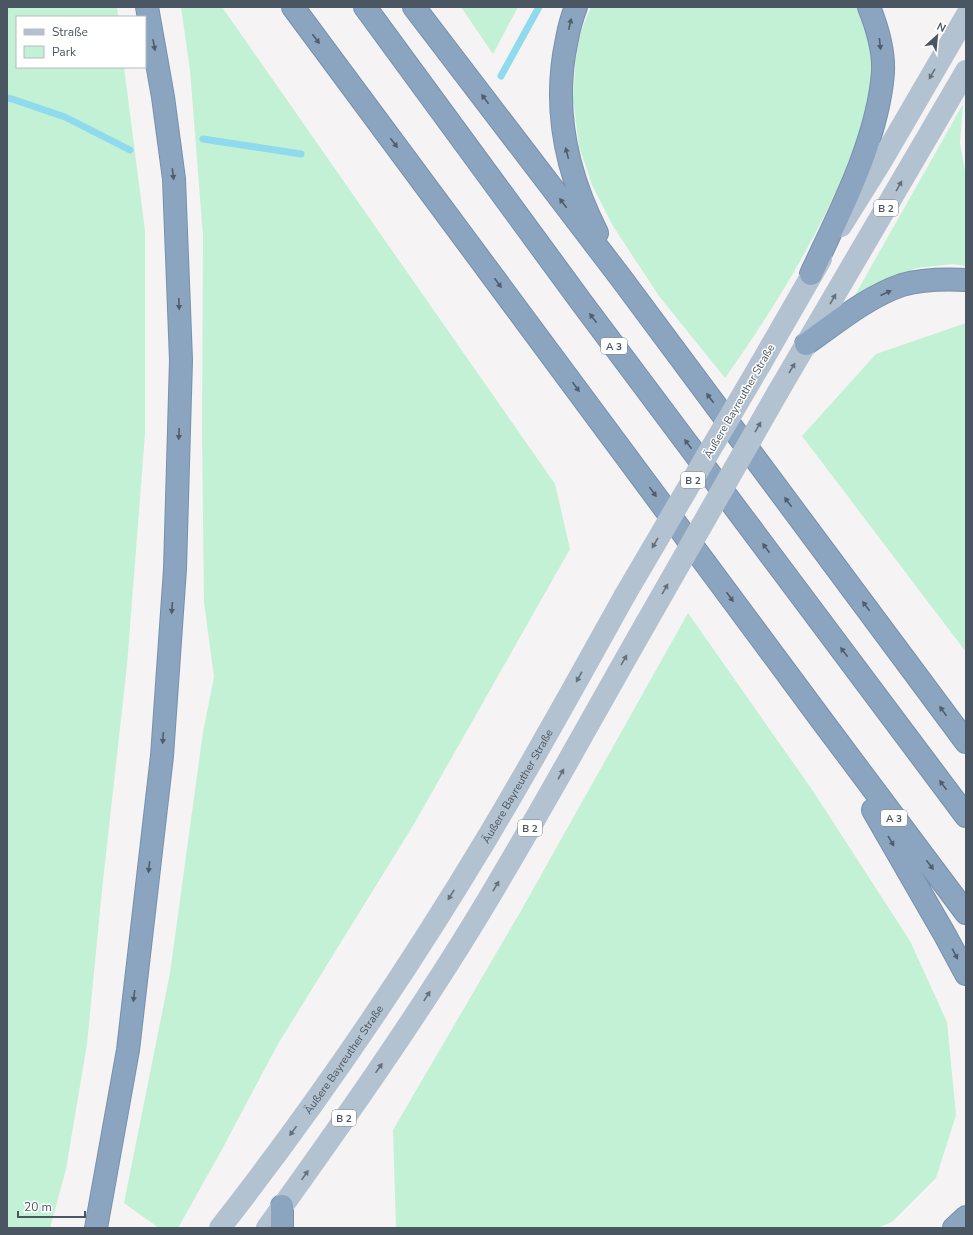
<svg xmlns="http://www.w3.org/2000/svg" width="973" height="1235" font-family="'Nunito Sans',sans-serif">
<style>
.green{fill:#c3f1d5}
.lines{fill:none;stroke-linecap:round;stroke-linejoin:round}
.stream{stroke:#90daee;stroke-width:7}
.motorway-casing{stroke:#7690ad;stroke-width:24}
.primary{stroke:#b3c2d1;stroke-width:22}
.motorway{stroke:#8ba5c1;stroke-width:22}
.primary-bridge{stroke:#b3c2d1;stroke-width:22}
.oneway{fill:#505e6b}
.oneway2{fill:#64717d}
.labels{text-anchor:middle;stroke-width:3;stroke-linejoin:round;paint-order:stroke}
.shield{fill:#fff;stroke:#808990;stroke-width:1}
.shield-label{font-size:10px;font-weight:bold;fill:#4a5661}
.street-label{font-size:11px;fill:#4a5661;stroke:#fff}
</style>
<rect width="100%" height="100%" fill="#f5f3f3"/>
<!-- green -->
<path class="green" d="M 7,7 L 117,7 L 118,17 L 17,17 L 17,67 L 124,67 L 145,231 L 145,434 L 127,665 L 102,890 L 87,1044 L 66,1169 L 50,1228 L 7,1228 Z
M 181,7 L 222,7 L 555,484 L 570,549 L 414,824 L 278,1044 L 220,1153 L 178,1228 L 159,1228 L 124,1203 L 170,973 L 203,732 L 214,677 L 204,602 L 202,433 L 203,236 L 190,70 Z
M 461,7 L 518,7 L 493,54 Z
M 591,7 L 860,7 C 862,14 866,20 867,27 C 875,54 873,84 868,111 C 865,128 856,146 849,162 C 817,239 773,310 725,378 L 659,296 L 613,226 L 592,185 L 579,146 L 573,98 L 576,56 L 582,28 Z
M 963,104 L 960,143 L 966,177 L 966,266 L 953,264 L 916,268 L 882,283 L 850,304 Z
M 966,323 L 966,652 L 802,436 L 876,354 Z
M 688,613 L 813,791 L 910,941 L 947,1022 L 956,1115 L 936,1178 L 892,1222 L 877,1228 L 396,1228 L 393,1130 L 522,909 Z"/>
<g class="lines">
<!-- stream -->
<path class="stream" d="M 501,76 L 539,7
M 7,98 L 12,99 L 65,117 L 130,150
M 203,139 L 301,154"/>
<defs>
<path id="motorway" d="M 293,7 L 823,722 L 966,913
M 365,7 L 582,303 L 966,816
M 414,7 L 621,278 L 966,742
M 576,7 C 572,17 569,28 567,39 C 552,107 566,172 597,233
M 811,274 C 840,212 878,140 883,72 C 884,51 877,27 869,7
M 806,344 C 836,323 867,297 902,285 C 923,279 945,279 966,280
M 873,810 L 945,935 L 966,974
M 96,1228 L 128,1050 L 162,756 L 175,569 L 181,360 L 174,179 L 163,97 L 147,7
M 282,1228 L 282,1206
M 954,1228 L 966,1217"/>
</defs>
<!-- motorway casing -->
<use href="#motorway" class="motorway-casing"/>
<!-- primary -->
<g class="primary">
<path d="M 841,226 L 881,162 L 966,16"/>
<path d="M 760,365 L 821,259"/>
<path d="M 778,392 L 966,71"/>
<path id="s1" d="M 220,1228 C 317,1104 406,973 487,838 C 535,758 580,676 625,595"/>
<path d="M 267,1228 C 340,1126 413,1023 478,916 C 537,819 590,721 646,623"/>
</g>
<!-- motorway -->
<use href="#motorway" class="motorway"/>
<!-- primary-bridge -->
<path class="primary-bridge" d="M 625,595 L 760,365
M 646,623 L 778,392"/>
</g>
<!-- one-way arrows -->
<defs><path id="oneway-solid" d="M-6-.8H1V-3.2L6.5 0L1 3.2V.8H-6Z"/></defs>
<g class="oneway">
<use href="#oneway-solid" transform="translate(570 24) rotate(-77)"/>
<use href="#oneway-solid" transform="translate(316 39) rotate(53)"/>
<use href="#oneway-solid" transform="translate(880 44) rotate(84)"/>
<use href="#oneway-solid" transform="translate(154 45) rotate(80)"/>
<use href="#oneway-solid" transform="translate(485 99) rotate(-127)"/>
<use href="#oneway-solid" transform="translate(394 143) rotate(53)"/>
<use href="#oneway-solid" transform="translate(567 153) rotate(-104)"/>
<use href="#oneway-solid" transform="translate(173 174) rotate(83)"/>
<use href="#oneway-solid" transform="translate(563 203) rotate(-127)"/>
<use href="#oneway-solid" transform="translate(498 283) rotate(54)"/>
<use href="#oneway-solid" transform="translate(886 293) rotate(-24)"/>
<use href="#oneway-solid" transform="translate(179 304) rotate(88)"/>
<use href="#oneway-solid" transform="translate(593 318) rotate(-127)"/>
<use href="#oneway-solid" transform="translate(576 387) rotate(54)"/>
<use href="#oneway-solid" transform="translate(710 398) rotate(-127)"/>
<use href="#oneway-solid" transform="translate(179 434) rotate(92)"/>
<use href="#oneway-solid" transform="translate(688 444) rotate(-127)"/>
<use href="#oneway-solid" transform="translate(653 492) rotate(54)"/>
<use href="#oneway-solid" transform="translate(788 502) rotate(-127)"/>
<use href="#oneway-solid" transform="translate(766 548) rotate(-127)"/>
<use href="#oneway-solid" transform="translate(730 597) rotate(54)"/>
<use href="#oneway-solid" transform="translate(866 606) rotate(-127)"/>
<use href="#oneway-solid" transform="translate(172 608) rotate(94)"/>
<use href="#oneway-solid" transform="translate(844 652) rotate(-127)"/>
<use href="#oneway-solid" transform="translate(943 711) rotate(-126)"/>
<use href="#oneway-solid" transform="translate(163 738) rotate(94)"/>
<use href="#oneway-solid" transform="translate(943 785) rotate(-127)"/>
<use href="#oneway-solid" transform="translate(891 841) rotate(60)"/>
<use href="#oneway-solid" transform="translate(930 865) rotate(53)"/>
<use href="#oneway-solid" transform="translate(149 867) rotate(97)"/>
<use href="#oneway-solid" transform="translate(955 954) rotate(62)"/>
<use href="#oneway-solid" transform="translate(134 996) rotate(97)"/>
</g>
<g class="oneway2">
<use href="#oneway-solid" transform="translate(932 74) rotate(120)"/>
<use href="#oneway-solid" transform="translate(899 186) rotate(-60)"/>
<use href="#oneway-solid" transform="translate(833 299) rotate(-60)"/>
<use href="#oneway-solid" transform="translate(792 368) rotate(-59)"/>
<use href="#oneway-solid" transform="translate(758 427) rotate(-60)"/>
<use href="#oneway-solid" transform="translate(655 543) rotate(120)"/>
<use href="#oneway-solid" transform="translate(665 589) rotate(-60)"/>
<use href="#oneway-solid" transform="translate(624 660) rotate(-60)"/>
<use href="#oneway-solid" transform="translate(579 677) rotate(119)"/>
<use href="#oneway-solid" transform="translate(561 774) rotate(-61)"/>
<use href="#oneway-solid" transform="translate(496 886) rotate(-59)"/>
<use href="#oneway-solid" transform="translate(451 895) rotate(122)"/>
<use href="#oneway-solid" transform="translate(427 996) rotate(-57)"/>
<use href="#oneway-solid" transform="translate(379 1068) rotate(-55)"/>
<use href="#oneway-solid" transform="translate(293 1131) rotate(126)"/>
<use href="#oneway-solid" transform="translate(305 1175) rotate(-55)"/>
</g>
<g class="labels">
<!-- shield labels -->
<g class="shield">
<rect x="874" y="200" width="24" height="16" rx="3"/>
<rect x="601" y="338" width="26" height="16" rx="3"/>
<rect x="681" y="472" width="24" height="16" rx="3"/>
<rect x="881" y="810" width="26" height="16" rx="3"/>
<rect x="518" y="820" width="24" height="16" rx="3"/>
<rect x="332" y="1110" width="24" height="16" rx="3"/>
</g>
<g class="shield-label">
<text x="886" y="212">B 2</text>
<text x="614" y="350">A 3</text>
<text x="693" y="484">B 2</text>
<text x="894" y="822">A 3</text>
<text x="530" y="832">B 2</text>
<text x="344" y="1122">B 2</text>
</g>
<!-- street labels -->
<g class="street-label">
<text transform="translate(739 401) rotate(-60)" y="4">Äußere Bayreuther Straße</text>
<text dy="4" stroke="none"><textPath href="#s1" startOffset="533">Äußere Bayreuther Straße</textPath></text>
<text dy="4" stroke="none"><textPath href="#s1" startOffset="209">Äußere Bayreuther Straße</textPath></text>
</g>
</g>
<!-- border -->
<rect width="973" height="1235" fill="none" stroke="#4a5661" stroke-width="16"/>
<!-- legend -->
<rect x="16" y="16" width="130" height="52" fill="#ffffff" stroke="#b7bbc0"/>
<rect x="24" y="29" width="20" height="6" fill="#b3c2d1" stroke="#b7bbc0"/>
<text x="52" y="36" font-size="12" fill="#4a5661">Straße</text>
<rect x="24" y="46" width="20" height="12" fill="#c3f1d5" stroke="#b7bbc0"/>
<text x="52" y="56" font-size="12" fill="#4a5661">Park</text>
<!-- north arrow -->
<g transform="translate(937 36) rotate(27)" stroke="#ffffff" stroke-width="3" paint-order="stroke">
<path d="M0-3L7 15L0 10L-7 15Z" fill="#4a5661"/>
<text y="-6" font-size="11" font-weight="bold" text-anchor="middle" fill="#4a5661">N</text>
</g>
<!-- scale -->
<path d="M18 1211v6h67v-6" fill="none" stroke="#4a5661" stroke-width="2"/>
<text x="24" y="1211" font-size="12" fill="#4a5661" stroke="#ffffff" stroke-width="3" paint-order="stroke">20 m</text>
</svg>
